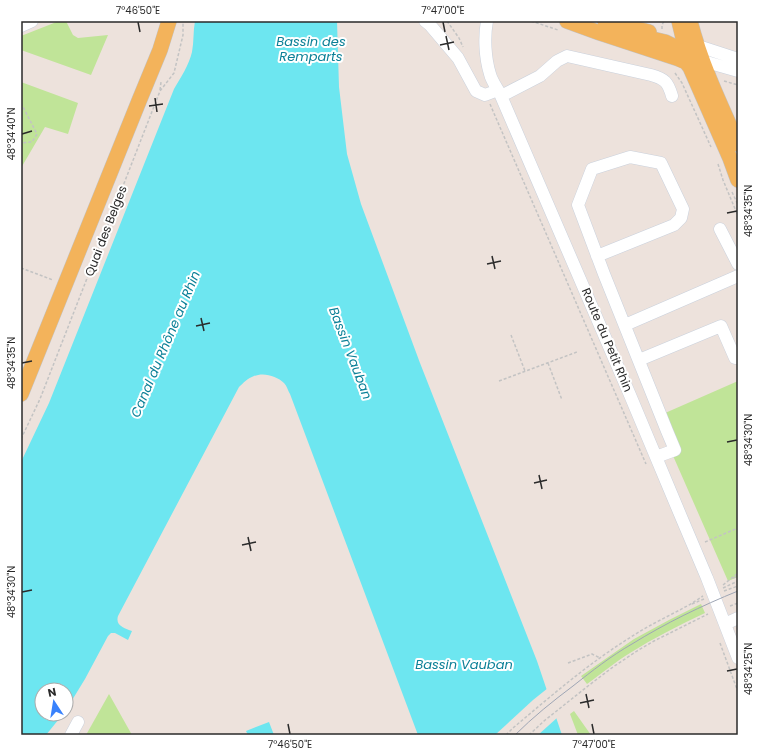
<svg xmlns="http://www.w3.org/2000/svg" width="759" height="756" font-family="Poppins,sans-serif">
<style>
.green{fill:#c0e498}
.water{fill:#6de6f0}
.pier{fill:#ede2dc}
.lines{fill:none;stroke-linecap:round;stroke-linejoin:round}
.minor-casing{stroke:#cad1dc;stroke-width:13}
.major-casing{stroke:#c3c3c3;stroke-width:16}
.path{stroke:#c3c3c3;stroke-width:1.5;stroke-dasharray:3 2;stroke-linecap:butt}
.minor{stroke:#fff;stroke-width:12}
.major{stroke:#f3b35b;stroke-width:15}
.tram{stroke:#9fa6b5;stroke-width:1}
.ticks{fill:none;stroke:#2a2a2a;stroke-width:1.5}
.labels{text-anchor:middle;stroke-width:4;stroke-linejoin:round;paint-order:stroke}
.street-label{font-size:12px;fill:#2a2a2a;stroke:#fff}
.water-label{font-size:13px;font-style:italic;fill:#0b8097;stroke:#fff}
.neatline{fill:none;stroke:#2a2a2a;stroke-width:1.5}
.ticks-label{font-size:10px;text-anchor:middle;fill:#2a2a2a}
</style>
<rect width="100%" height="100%" fill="#ede2dc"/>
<!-- green -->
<path class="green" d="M 59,21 L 66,21 L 73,35 L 78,38 L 108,35 L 91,75 L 21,50 L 21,36 Z
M 21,82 L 78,103 L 68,134 L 45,127 L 21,168 Z
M 738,381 L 738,577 L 728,581 L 656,417 Z
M 701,604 L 705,613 C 679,625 654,638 630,653 C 615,662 601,674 587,684 L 581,676 L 634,639 L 669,620 Z
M 109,694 L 132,735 L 86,735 Z
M 574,711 L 591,735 L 578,735 L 570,714 Z"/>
<!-- water -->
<path class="water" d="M 195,21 L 337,21 L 339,87 L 347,154 L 361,204 L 420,363 L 537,661 L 562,735 L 418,735 L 290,394 C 288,391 287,386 284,383 C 277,376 264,372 254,376 C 248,378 243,383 239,387 L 118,616 C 115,626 125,628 132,631 L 128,640 L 115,633 L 111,633 L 108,636 L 85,679 L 66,710 L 66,690 L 42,690 L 42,714 L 63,714 L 46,735 L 21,735 L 21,462 L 49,403 L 174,89 C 181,77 189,65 192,52 C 194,42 193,31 195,21 Z
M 269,722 L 274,735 L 248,735 L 246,731 Z"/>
<!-- pier -->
<path class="pier" d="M 548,688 L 558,717 L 538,735 L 495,735 L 533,700 Z"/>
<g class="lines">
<defs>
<path id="minor" d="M 425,21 L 430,25 L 458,58 L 476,91 L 485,95 L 498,90
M 487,21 C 484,37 485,58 490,74 C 492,82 498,89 501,96 L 630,395 L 682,519 L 707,578 L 738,658
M 21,26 L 32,21
M 698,46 L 738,59
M 702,60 L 710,63 L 738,71
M 501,96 L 540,76 L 557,61 L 567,56 L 651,75 C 665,79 668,82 672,96
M 720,229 L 738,264
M 597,256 L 674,225 L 681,218 L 683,209 L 661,163 L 630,157 L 592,169 L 578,205 L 604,274 L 667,431 L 675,450 L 656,457
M 625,325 L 738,276
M 639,360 L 721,326 L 735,358
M 725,624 L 738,618
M 71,735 L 78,722"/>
<path id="major" d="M 567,21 L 600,33 L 679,59 L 686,62 L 690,67
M 605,21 L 649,32
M 679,21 L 690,67 L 730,158 L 738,180
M 690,21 C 701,64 720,104 738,144
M 635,35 L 665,42 L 691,55
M 21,394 L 139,101 L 160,50 L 169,21"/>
</defs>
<!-- minor casing -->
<use href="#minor" class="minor-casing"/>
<!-- major casing -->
<use href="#major" class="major-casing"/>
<!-- path -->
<path class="path" d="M 447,21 L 459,38 L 463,47
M 531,21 L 558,30
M 662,29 L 662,25 L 664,21
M 675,73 L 682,83 L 711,147
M 724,81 L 738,85
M 160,90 L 161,82
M 21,103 L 37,134 L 32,142 L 21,143
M 490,104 L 496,118 L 646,464
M 718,164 L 723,180 L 738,216
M 732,192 L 738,205
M 21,268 L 53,280
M 511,335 L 525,371
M 548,363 L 562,400
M 499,381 L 577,352
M 21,439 L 40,399 L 160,91 L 174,73 L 183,35 L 183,21
M 705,542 L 738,528
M 733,578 L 738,576
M 723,585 L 738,573
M 723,588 L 738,581
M 724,591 L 738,586
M 692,604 L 704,599
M 730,606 L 738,603
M 720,643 L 738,692
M 568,663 L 592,654 L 600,658
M 506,735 L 513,728 C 551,696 589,663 631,637 C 649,625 669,616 687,606 C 693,603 698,599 703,596
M 529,735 L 544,721 L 588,686 L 613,667 L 637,651 L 654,641 L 708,614"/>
<!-- minor -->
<use href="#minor" class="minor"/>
<!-- major -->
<use href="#major" class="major"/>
<!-- tram -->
<path class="tram" d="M 515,735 C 533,717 553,701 573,686 C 592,671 611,656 632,644 C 666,623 701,606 738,591"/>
</g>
<!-- ticks -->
<path class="ticks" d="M 138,22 L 140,32M 443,22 L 445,32M 446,36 L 449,50M 440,45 L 454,42M 155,98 L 157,112M 149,106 L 163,104M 22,134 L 32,131M 727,213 L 737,211M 492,256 L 495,269M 487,264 L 501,261M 201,318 L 204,331M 196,326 L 210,323M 22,363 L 32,361M 727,442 L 737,440M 539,475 L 542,489M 534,483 L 547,480M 248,537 L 251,551M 242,545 L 256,542M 22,592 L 32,590M 727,671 L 737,669M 586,694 L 589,708M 580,703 L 594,700M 288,724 L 290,734M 592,724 L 594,734"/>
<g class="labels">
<!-- street labels -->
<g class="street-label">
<text transform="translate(106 231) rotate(-69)" y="4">Quai des Belges</text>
<text transform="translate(607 340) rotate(67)" y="4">Route du Petit Rhin</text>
</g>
<!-- water labels -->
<g class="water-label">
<text x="311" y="46">Bassin des<tspan x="311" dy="15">Remparts</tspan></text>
<text transform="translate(165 344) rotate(-67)" y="5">Canal du Rhône au Rhin</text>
<text transform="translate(351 353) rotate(69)" y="5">Bassin Vauban</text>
<text x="464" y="669">Bassin Vauban</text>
</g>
</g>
<!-- border -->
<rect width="759" height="756" fill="none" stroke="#ffffff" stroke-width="44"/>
<!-- north arrow -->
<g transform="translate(54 702) rotate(348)"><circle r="19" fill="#ffffff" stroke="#aaaaaa"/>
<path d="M0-3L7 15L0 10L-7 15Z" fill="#3982fc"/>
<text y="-6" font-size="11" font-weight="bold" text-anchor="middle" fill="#2a2a2a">N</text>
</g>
<rect x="22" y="22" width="715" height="712" class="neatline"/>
<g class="ticks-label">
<text x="138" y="14">7°46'50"E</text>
<text x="443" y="14">7°47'00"E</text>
<text transform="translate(11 134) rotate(-90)" y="4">48°34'40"N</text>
<text transform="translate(748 211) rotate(-90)" y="4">48°34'35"N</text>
<text transform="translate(11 363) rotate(-90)" y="4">48°34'35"N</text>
<text transform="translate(748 440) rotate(-90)" y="4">48°34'30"N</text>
<text transform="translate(11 592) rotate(-90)" y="4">48°34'30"N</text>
<text transform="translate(748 669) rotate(-90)" y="4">48°34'25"N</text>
<text x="290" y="748">7°46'50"E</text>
<text x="594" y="748">7°47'00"E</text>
</g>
</svg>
